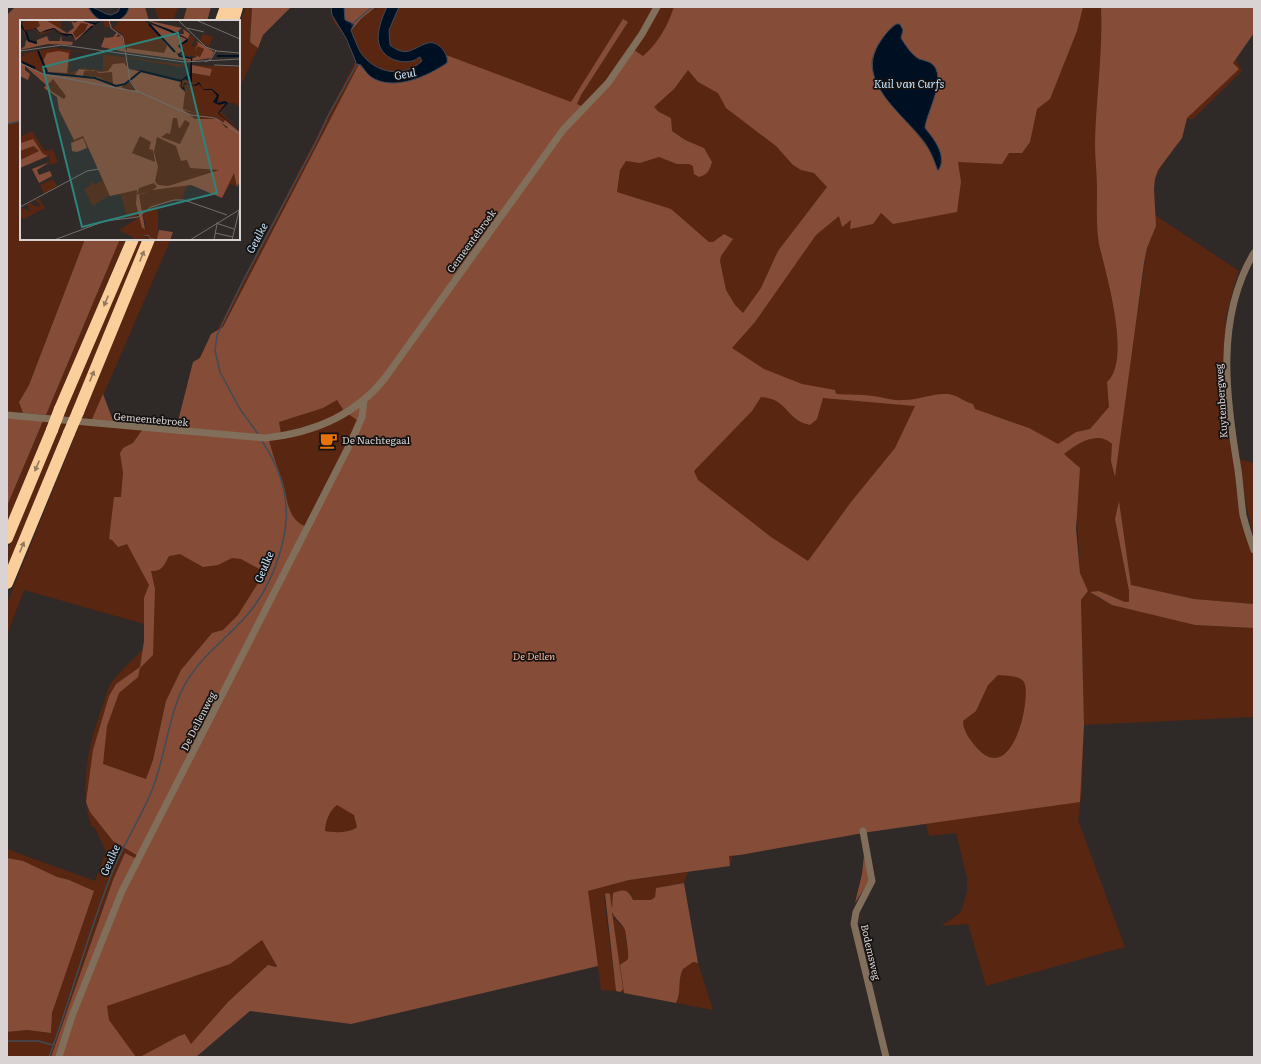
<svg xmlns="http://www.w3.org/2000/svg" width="1261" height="1064" font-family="Literata,serif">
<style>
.green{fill:#582611}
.forest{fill:#854d37;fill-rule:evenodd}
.water{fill:#001023;stroke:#414b58}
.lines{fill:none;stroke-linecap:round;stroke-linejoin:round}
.stream{stroke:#414b58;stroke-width:1.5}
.minor{stroke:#816f5b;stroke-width:7}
.motorway{stroke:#fbcf9b;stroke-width:12}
.motorway-bridge{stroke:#fbcf9b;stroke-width:12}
.oneway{fill:#947a5d}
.labels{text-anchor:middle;stroke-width:3.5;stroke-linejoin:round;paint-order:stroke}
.street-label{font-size:10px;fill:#d9d4d3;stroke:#151211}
.poi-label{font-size:10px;fill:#d9d4d3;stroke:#151211;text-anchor:start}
.park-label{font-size:10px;font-style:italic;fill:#ffb89d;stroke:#151211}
.water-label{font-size:11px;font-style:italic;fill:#c7e3fc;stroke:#151211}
.inset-river{fill:none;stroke:#001023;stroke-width:2}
.inset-road{fill:none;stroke:#736d6c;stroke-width:1}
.view{fill:#2d847d;fill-opacity:0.15;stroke:#2d847d;stroke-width:2}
.inset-edge{fill:none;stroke:#d9d4d3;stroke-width:2}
</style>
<rect width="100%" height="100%" fill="#2f2927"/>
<!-- green -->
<path class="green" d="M 154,7 L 178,7 L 173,21 L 159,21 Z
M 246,7 L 252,7 L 250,42 L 258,48 L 239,89 L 239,26 Z
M 333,7 L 345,7 L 352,31 C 363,18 369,7 387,7 L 384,14 L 388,7 L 1254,7 L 1236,60 L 1242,71 L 1193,119 L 1187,119 L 1182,138 L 1165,160 L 1157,175 L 1156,168 L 1154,167 L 1135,329 L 1147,248 L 1156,226 L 1155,215 L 1239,271 L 1234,286 L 1226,317 L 1226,405 L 1237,483 L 1254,552 L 1254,604 L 1194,599 L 1131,585 L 1119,502 L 1115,519 L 1129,591 L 1129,602 L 1125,602 L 1099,591 L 1097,597 L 1104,601 L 1195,625 L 1254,628 L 1254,717 L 1084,725 L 1081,600 L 1088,591 L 1080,573 L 1077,518 L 1075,527 L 1080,596 L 1083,745 L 1082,789 L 1078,820 L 1125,947 L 986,986 L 968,924 L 941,926 L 961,912 L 967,891 L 967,878 L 956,833 L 929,836 L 926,824 L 943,821 L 732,851 L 732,862 L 632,878 L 271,967 L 200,1039 L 169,1057 L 61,1057 L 113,880 L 51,1057 L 7,1057 L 7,1032 L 27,1030 L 51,1033 L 52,1013 L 55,1004 L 7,1027 L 7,849 L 95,881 L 106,852 L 95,828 L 91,826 C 79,788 88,747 101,710 C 104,702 106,694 109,687 C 115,675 135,658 144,648 L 145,619 L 144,624 L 24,590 L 7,635 L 7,603 L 155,239 L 171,239 L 90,426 L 114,423 L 175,434 L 194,362 C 206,354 205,338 217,330 L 356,60 L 346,38 L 334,23 L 332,18 Z
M 21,121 L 21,239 L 85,239 L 29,385 L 19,402 L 23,413 L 7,412 L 7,124 Z
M 120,239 L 126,239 L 51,416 L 46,415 Z
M 136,239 L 145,239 L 7,573 L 7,550 Z
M 43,421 L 49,422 L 7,523 L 7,506 Z
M 1239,459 L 1254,463 L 1254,539 L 1246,504 Z
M 688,872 L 684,883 L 656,888 L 655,897 L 651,900 L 633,900 L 630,893 L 614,918 L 625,929 L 626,937 L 628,956 L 628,959 L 620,965 L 624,993 L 620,992 L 622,989 L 610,894 L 608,893 L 604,897 L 616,991 L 601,990 L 587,891 L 629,880 Z
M 693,962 L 698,963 L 713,1010 L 676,1003 C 684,988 673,970 693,962 Z"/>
<!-- forest -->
<path class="forest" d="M 15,7 L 88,7 L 94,15 L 103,21 L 21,21 L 21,121 L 7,124 L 7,15 Z
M 129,7 L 145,7 L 149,21 L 118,21 L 126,14 Z
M 187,7 L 211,7 L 207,21 L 183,21 Z
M 252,7 L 291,7 L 263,35 L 258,48 L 250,42 Z
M 344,7 L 376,7 L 362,18 L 351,31 L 354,24 L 345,20 Z
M 674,7 L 1083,7 L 1077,31 L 1050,99 L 1037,109 L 1030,142 L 1022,153 L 1009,153 L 1002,164 L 958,162 L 961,182 L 957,212 L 893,224 L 881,213 L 873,224 L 850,229 L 851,220 L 842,227 L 839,216 L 816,235 L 755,322 L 732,348 L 764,369 L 802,384 L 835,390 L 836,394 C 848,395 861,394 873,396 C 883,397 893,401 903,400 C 919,400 932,393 948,394 C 958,395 964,402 973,404 L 975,409 L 1029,428 L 1058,444 L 1076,432 L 1090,429 L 1109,407 L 1107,382 C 1132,360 1106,274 1099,244 C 1096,226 1097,207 1097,189 C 1097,174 1095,159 1095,144 C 1096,98 1103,53 1101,7 L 1254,7 L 1254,33 L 1233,63 L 1239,69 L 1187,118 L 1182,138 L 1158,170 L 1155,179 L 1154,189 L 1156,226 L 1147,248 L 1144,263 L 1115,477 L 1111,461 L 1112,444 C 1098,430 1077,443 1064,454 L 1080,468 L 1076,529 L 1080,573 L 1088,591 L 1081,600 L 1084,725 L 1080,802 L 869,832 L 740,855 L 729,856 L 730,866 L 629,880 L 588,891 L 598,966 L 351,1024 L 250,1011 L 196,1057 L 140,1057 L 179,1036 L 185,1034 L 191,1044 L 228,1002 L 268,965 L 276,967 L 277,966 L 262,940 L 230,964 L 107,1006 L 109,1020 L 136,1057 L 51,1057 L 113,880 L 125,853 L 137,859 L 138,856 L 113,841 L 90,812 L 86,802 L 93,750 L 109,696 L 116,684 L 140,667 L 144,641 L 144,598 L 149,585 L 127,544 L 118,547 L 112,540 L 109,539 L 114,497 L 121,497 L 123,473 L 120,453 L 123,448 L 133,443 L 145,426 L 176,429 L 193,362 L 200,358 L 211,334 L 223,327 L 359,64 L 369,75 L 425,75 L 437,69 L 448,58 L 446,55 L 571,102 L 623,19 L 628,22 L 581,95 L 577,104 L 584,107 L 594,98 L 631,48 L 643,56 C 659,42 667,27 674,7 ZM 903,30 L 901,38 C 906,46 911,54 919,59 C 923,60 927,61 931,63 C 949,76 926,113 925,128 C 935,141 938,147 942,163 L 937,170 C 934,160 931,151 924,143 C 910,122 856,78 876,50 C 880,44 896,35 903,30 ZM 688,70 L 698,82 L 718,93 L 726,108 L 776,146 L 793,165 L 801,170 L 814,173 L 827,187 L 778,251 L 761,288 L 743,313 L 735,305 L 726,290 L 720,261 L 721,256 L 733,239 L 724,234 L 713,242 L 709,242 L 671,209 L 617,192 L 620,170 L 626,161 L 640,163 L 659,157 L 677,164 L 689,164 L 693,166 L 694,174 L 699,177 C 708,175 710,169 712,162 L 704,148 L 685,140 L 672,131 L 671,118 L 659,112 L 654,107 L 674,89 ZM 761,397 C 789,399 785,420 810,425 L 817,419 L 823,398 L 915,406 L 895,448 L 851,502 L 808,561 L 771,537 L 698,480 L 694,471 L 752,411 ZM 337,400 L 344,411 L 357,420 L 308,527 C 286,521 288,497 282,480 C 277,465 271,451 268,435 L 281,434 L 279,422 L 323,408 ZM 180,554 L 203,567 L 218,565 L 232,558 L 241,559 L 265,572 L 238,615 L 223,630 L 212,633 L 181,670 L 166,701 L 153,760 L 146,779 L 103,764 L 107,726 L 119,693 L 138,677 L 140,668 L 153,655 L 155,589 L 151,571 C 162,572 164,565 169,556 ZM 998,675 C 1006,676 1019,675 1024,682 C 1032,696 1013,788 977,748 C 970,740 963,731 963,721 L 976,711 L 988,685 ZM 337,805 L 354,815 L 357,827 C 351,833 333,833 325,831 C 325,822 329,811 337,805 Z
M 85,239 L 120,239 L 46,415 L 23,413 L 19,402 L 29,385 Z
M 103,394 L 114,423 L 89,426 Z
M 7,417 L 43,421 L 7,506 Z
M 1119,501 L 1131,585 L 1194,599 L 1254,604 L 1254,628 L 1195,625 L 1112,605 L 1090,592 L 1099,591 L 1125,602 L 1129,602 L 1129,591 L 1115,519 Z
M 864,855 L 869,881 L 855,903 L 862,874 Z
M 7,858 L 23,861 L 57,877 L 69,880 L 94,891 L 52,1013 L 51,1033 L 27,1030 L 7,1032 Z
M 684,883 L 698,963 L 693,962 L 683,969 C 677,980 682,992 676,1003 L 624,993 L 620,965 C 622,963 626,961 628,959 C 629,956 626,934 625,930 C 622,923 615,919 612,912 L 623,989 L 620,992 L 616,991 L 605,894 L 608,893 L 610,894 L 612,909 L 613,893 C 624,889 628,889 633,900 L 651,900 L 655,897 L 656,888 Z"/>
<!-- water -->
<path class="water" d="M 88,7 C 98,7 102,14 111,15 L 118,12 L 120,7 L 129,7 C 127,20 110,26 99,19 C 94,17 91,11 88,7 Z
M 331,7 L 344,7 L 345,20 L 354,24 L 351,30 C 353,36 358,48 361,53 C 375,73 403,79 422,61 L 420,57 C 417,58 415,61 412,61 C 399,64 383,58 379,44 C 376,33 382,17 387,7 L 399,7 L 389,30 L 390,45 C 408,59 413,47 428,43 C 438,40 449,54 447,63 C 428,76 394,92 371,77 C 367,74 363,68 361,65 L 355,64 L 356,62 L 346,38 L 332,15 Z
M 896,24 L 900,24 L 903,30 L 901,38 C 906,46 911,54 919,59 C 923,60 927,61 931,63 C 949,76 926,113 925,128 C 934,139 948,156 938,171 C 934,160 931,152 925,143 C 905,115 856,84 878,45 C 883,37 888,30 896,24 Z"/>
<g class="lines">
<!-- stream -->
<path class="stream" d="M 352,24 L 372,7
M 7,124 L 21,121
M 258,434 L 240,409 L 220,372 L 215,351 L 217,335 L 243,281 L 316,142 L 329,114 L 357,64
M 7,1041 L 38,1041 L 53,1045
M 49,1057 C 72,996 88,933 112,873 C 123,844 141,818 152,790 C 165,758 167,723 181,692 C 197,658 224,642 247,615 C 264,596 276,569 282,545 C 292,508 283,472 262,441"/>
<!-- minor -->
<path class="minor" d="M 1254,253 C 1215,318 1226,399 1238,470 C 1240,485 1241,500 1243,515 C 1246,527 1250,539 1254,550
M 7,415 L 265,438 C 313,433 355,416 385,378 L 563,130 L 608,83 L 642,34 L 657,7
M 863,831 L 872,881 L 856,912 L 854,924 L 886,1057
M 59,1057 L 72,1016 L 122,891 L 352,440 L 362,417 L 364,400"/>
<!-- motorway -->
<path class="motorway" d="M 221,21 L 226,7
M 233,21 L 237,7
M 60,409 L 133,239
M 78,412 L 149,239
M 7,538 L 52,430
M 7,583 L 69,433"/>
<!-- motorway-bridge -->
<path class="motorway-bridge" d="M 52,430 L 60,409
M 69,433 L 78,412"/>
</g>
<!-- one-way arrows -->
<defs><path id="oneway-solid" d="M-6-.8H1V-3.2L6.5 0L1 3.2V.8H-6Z"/></defs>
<g class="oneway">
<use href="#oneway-solid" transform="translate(142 256) rotate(-68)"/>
<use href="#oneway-solid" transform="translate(106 301) rotate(113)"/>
<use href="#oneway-solid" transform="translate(92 376) rotate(-68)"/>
<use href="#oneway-solid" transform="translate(37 466) rotate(113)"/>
<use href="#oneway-solid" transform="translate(22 547) rotate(-68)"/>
</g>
<!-- icons -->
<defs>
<symbol id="cafe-bare" viewBox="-9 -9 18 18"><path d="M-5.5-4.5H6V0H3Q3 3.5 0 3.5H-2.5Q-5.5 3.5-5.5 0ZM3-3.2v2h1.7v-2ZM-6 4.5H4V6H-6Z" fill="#e8710a" stroke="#151211" stroke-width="2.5" paint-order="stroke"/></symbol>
</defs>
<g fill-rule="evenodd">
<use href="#cafe-bare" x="316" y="428" width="25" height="25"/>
</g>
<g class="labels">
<!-- street labels -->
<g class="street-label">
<text transform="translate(471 241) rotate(-54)" y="4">Gemeentebroek</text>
<text transform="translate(1221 401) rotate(-94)" y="4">Kuytenbergweg</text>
<text transform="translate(151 419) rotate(5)" y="4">Gemeentebroek</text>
<text transform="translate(198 721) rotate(-63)" y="4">De Dellenweg</text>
<text transform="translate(871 952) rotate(77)" y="4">Bodemsweg</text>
</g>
<!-- poi labels -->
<g class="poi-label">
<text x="342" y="444">De Nachtegaal</text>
</g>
<!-- park labels -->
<g class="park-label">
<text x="534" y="660">De Dellen</text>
</g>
<!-- water labels -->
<g class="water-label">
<text transform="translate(405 74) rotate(-11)" y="4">Geul</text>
<text x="909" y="88">Kuil van Curfs</text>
<text transform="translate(257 238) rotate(-62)" y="4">Geulke</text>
<text transform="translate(264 567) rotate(-67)" y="4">Geulke</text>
<text transform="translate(110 860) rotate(-66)" y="4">Geulke</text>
</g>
</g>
<!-- overview -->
<g transform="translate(20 20)">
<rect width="220" height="220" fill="#2f2927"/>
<path d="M 9,0 L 24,0 L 18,1 L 20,6 L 13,9 L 16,8 L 19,13 L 26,10 L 34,9 L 46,16 L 51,15 L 53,16 L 53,19 L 51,15 L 48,16 L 39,14 L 34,10 L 20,15 L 15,9 L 6,12 L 9,21 L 18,24 L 9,22 L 0,6 L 1,4 L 1,7 L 5,12 L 7,10 L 4,10 L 1,4 ZM 26,0 L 44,0 L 40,3 L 42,4 L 40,10 ZM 83,0 L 95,0 L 90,1 L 93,8 L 98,4 L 98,0 L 124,0 L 141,16 L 147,27 L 144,33 L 141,33 L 106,29 L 102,16 L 96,17 L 102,14 L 90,7 L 85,8 ZM 61,3 L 68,4 L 65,11 L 56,18 L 53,13 ZM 183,14 L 193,17 L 189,27 L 180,21 ZM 171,15 L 175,19 L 171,26 L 174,27 L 177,21 L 184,27 L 180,37 L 160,35 L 164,30 L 159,26 L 167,22 ZM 34,28 L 167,45 L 160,47 L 107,38 L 108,49 L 161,60 L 170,53 L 190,56 L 192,49 L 176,48 L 174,45 L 220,47 L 220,87 L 214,83 L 208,83 L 201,92 L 220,111 L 205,100 L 203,103 L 220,114 L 220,160 L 215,156 L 217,167 L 210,164 L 202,178 L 172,165 L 167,166 L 162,179 L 138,185 L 138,219 L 130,218 L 129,215 L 120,215 L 133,220 L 113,220 L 113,217 L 99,210 L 120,197 L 122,208 L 131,209 L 126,208 L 123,193 L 121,195 L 117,171 L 118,197 L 107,197 L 100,173 L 88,176 L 73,186 L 64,169 L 71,165 L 70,162 L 75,164 L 82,161 L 82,156 L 73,133 L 63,122 L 61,120 L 51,124 L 63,119 L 51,123 L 51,121 L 63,116 L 44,79 L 30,71 L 22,54 L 49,56 L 23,53 L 0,42 L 0,37 L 6,35 L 0,34 ZM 51,31 L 83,35 L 83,51 L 64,48 L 49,53 ZM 12,111 L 24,130 L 29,131 L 32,128 L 38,142 L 30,145 L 29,136 L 22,134 L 13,119 L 0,124 L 0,117 ZM 14,126 L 19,131 L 0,140 L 0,131 ZM 33,159 L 37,166 L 24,174 L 20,165 ZM 19,178 L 25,188 L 4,199 L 0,197 L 2,188 L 11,192 L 7,184 L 10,183 L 17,187 L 21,185 L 15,180 Z" fill="#582611" fill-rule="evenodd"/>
<path d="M 26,0 L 47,13 L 54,8 L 51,0 L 54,3 L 60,0 L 75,3 L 75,5 L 55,21 L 52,14 L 46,15 L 34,8 L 18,13 L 16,8 L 20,6 L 18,1 ZM 61,3 L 68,4 L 65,11 L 56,18 L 53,13 ZM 126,0 L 162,8 L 158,11 L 159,14 L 164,14 L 163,9 L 170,14 L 168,19 ZM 130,4 L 167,19 L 158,26 L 163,30 L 158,35 L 171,38 L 171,41 L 106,32 L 107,28 L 144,33 L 147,26 ZM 97,12 L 98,15 L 96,17 L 102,16 L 105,32 L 81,27 L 85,16 L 85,15 L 85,18 L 93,17 ZM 41,15 L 42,21 L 53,22 L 52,25 L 28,24 L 0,30 L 5,26 L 6,20 L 16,24 L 17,20 L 27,16 L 29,21 L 40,21 ZM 177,21 L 194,32 L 191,38 L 172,41 L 173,38 L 177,37 L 174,35 L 180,37 L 184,29 L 178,26 L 174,33 L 178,24 ZM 39,31 L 49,33 L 47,53 L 28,52 L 23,41 L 27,33 ZM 0,42 L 22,53 L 54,56 L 59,49 L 81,52 L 88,51 L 93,44 L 104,43 L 109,49 L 161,61 L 159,66 L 165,72 L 163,89 L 175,93 L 163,90 L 175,99 L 198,99 L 206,108 L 209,107 L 203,103 L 205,100 L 220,112 L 220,161 L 217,167 L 214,153 L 202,178 L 171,165 L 132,170 L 137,167 L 134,163 L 119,168 L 117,175 L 129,171 L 119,175 L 125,209 L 122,208 L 116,184 L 117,170 L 90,176 L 63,116 L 54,120 L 39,90 L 37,77 L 24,68 L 26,65 L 5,46 L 5,50 L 10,54 L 8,60 L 0,56 ZM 73,50 L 79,53 L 92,52 L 93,65 L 78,57 L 63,56 L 64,51 ZM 33,59 L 46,76 L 44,79 L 31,71 L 28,64 ZM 111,61 L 116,70 L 110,71 L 101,67 ZM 153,98 L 157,98 L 159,109 L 165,100 L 170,103 L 160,124 L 141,117 L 147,113 L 150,114 ZM 120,116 L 131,122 L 129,129 L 133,130 L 135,142 L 112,133 ZM 137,117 L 156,126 L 161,141 L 167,140 L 170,148 L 199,150 L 148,166 L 138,165 L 135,161 L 138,147 L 134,132 ZM 172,45 L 192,49 L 190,56 L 172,53 ZM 63,118 L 67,128 L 57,132 L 52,131 L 51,123 ZM 13,119 L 23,134 L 28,136 L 0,148 L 0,140 L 19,131 L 14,126 L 0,131 L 1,123 ZM 30,142 L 17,150 L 19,155 L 30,151 L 32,156 L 19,163 L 12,149 ZM 139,210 L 153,212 L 150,220 L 130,219 L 128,216 L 120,215 L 129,215 L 130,218 L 137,219 Z" fill="#854d37" fill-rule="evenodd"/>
<path d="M 0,0 L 5,11 L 16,8 L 20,13 L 26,10 L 34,8 L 39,13 L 52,14 L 56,21 L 71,6 L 75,5 L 60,0 L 76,3 L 81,0 L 56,21 L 51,15 L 46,16 L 38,13 L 34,9 L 19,13 L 15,8 L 5,12 L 1,7 ZM 124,0 L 151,10 L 168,19 L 167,22 L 159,26 L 164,30 L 160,35 L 172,38 L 172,55 L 162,61 L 162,67 L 163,68 L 164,63 L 175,65 L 179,62 L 183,69 L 192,69 L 199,75 L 197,83 L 205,81 L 208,83 L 199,93 L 220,112 L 198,93 L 206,83 L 199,85 L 193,82 L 197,76 L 192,70 L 184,70 L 179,64 L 176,66 L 166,64 L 164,65 L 165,71 L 161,68 L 161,60 L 170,53 L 171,39 L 159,37 L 156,32 L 158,34 L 163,31 L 158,26 L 167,19 Z" fill="#001023"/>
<path class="inset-river" d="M 129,4 L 155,32M 6,12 L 9,21 L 17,23M 18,31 L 27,52M 197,36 L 220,36M 2,42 L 15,48M 25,53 L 75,58 L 96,66 L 105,64 L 121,51 L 161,61M 165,58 L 171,61 L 171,54"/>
<path class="inset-road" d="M 89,0 L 91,8 L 103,17 L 110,61 L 117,71 L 171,95 L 195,98 L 220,114M 158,0 L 186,27 L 197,31 L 220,33M 176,0 L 220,19M 167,8 L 184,12M 0,31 L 42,25 L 164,42 L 220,39M 185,42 L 191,39 L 196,31M 0,43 L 23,54 L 118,72M 194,45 L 220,46M 0,187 L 67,151 L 79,149M 196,203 L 214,209M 195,213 L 213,217M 34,220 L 85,201 L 118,197 L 131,187 L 154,180 L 164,180 L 207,195M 170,220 L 219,190M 194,220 L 197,204M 212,220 L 220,187"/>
<path class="view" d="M 158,13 L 197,173 L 62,207 L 23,47 Z"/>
<rect width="220" height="220" class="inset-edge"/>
</g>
<!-- border -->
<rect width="1261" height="1064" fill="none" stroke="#d9d4d3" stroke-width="16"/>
</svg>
